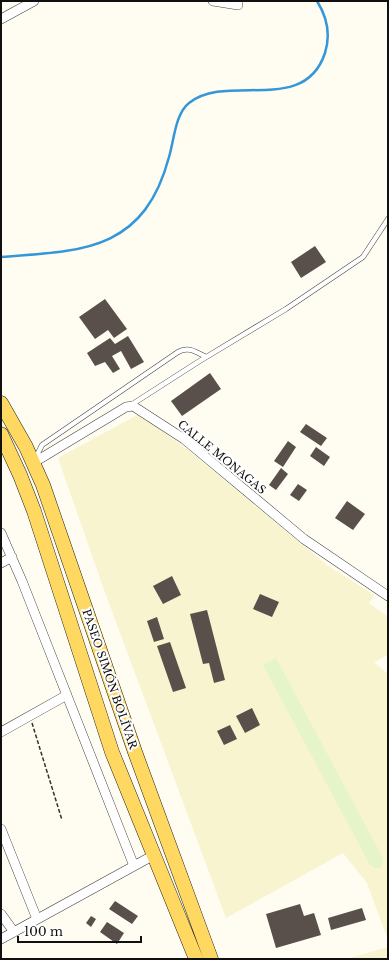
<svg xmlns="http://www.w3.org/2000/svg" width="389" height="960" font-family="'Libre Baskerville',serif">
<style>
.farmland{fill:#f8f4cf}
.pitch{fill:#e6f4ca}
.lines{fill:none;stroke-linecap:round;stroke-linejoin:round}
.stream{stroke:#3397d9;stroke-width:2.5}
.building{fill:#59504b}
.service-casing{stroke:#434343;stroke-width:5.5}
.minor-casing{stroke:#434343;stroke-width:10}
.primary-casing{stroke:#212121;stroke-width:15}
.path{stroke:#323232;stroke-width:1.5;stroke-dasharray:4 2;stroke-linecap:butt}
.service{stroke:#fff;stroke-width:4.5}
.minor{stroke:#fff;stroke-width:9}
.primary{stroke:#ffd862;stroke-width:14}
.labels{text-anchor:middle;stroke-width:4;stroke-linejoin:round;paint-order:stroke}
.street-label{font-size:11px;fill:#101010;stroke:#fff}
</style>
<rect width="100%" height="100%" fill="#fffcf2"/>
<!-- farmland -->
<path class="farmland" d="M 139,414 L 188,450 L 328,566 L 374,595 L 369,603 L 388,617 L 388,655 L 374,662 L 388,674 L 388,940 L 367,883 L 343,853 L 226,918 L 103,587 L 58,458 Z
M 388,947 L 388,959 L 347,959 Z"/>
<!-- pitch -->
<path class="pitch" d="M 276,658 L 383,858 L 383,863 L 380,868 L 374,868 L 370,865 L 263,665 Z"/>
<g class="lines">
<!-- stream -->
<path class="stream" d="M 1,257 C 83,251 144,251 169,157 C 174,141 175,114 189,103 C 228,72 304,116 325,53 C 331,34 327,17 317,1"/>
</g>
<!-- building -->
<path class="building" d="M 315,246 L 326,262 L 301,278 L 291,262 Z
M 105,299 L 127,329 L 114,338 L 108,330 L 95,339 L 79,317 Z
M 128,336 L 144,362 L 131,369 L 121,351 L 112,356 L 120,369 L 113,373 L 105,362 L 95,366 L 87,353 L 110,338 L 115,344 Z
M 210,373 L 221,389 L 182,416 L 171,401 Z
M 306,424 L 327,438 L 321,446 L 300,432 Z
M 288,441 L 296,447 L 283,467 L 274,461 Z
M 316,447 L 330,457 L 324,466 L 310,456 Z
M 281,468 L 288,474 L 276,490 L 269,485 Z
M 298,484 L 307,490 L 299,501 L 290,495 Z
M 347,501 L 365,514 L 353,530 L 335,518 Z
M 172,576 L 181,595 L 163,604 L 153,586 Z
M 260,594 L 279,602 L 272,617 L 253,609 Z
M 207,610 L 225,680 L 214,683 L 209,663 L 203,664 L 190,614 Z
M 157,617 L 164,639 L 154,642 L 147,621 Z
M 170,642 L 186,688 L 173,692 L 157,646 Z
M 252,708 L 260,725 L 245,733 L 236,716 Z
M 230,725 L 237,739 L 224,745 L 217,731 Z
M 115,901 L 138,916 L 132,924 L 109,909 Z
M 300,904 L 304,916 L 314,913 L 321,935 L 276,948 L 266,914 Z
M 362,908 L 366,920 L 331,930 L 328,918 Z
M 91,916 L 96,919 L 91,927 L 86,923 Z
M 107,922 L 124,933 L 117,944 L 100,932 Z"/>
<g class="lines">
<defs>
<path id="service" d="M 131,405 L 198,362 L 286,309 L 363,257 L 388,219
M 40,459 L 38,453 L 42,445 L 178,352 C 189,346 196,352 206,357"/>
<path id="minor" d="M 213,1 L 238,5 L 238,1
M 1,19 L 34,1
M 33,463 L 126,407 L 133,406 L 184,439 L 304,539 L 388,596
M 1,533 L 22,581 L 134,866
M 1,563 L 12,557
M 1,732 L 67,695
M 1,829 L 37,919
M 1,914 L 14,932
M 1,939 L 154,855"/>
<path id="primary" d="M 1,403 L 26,447 L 43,485 L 135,752 L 211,959
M 1,434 L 20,475 L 34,511 L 112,752 L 196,959"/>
</defs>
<!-- service casing -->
<use href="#service" class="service-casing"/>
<!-- minor casing -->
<use href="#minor" class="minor-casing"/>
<!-- primary casing -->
<use href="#primary" class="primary-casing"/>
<!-- path -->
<path class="path" d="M 32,723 L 62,820"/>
<!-- service -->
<use href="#service" class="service"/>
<!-- minor -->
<use href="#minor" class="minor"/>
<!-- primary -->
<use href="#primary" class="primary"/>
</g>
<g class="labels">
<!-- street labels -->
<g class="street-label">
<text transform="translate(222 457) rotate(39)" y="4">CALLE MONAGAS</text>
<text transform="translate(110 679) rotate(71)" y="4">PASEO SIMÓN BOLÍVAR</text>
</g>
</g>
<!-- border -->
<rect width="389" height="960" fill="none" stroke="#101010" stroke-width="4"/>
<!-- scale -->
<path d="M18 936v6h123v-6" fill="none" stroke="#101010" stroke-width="2"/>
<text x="24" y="936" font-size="12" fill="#101010" stroke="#ffffff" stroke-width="3" paint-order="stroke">100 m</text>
</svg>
